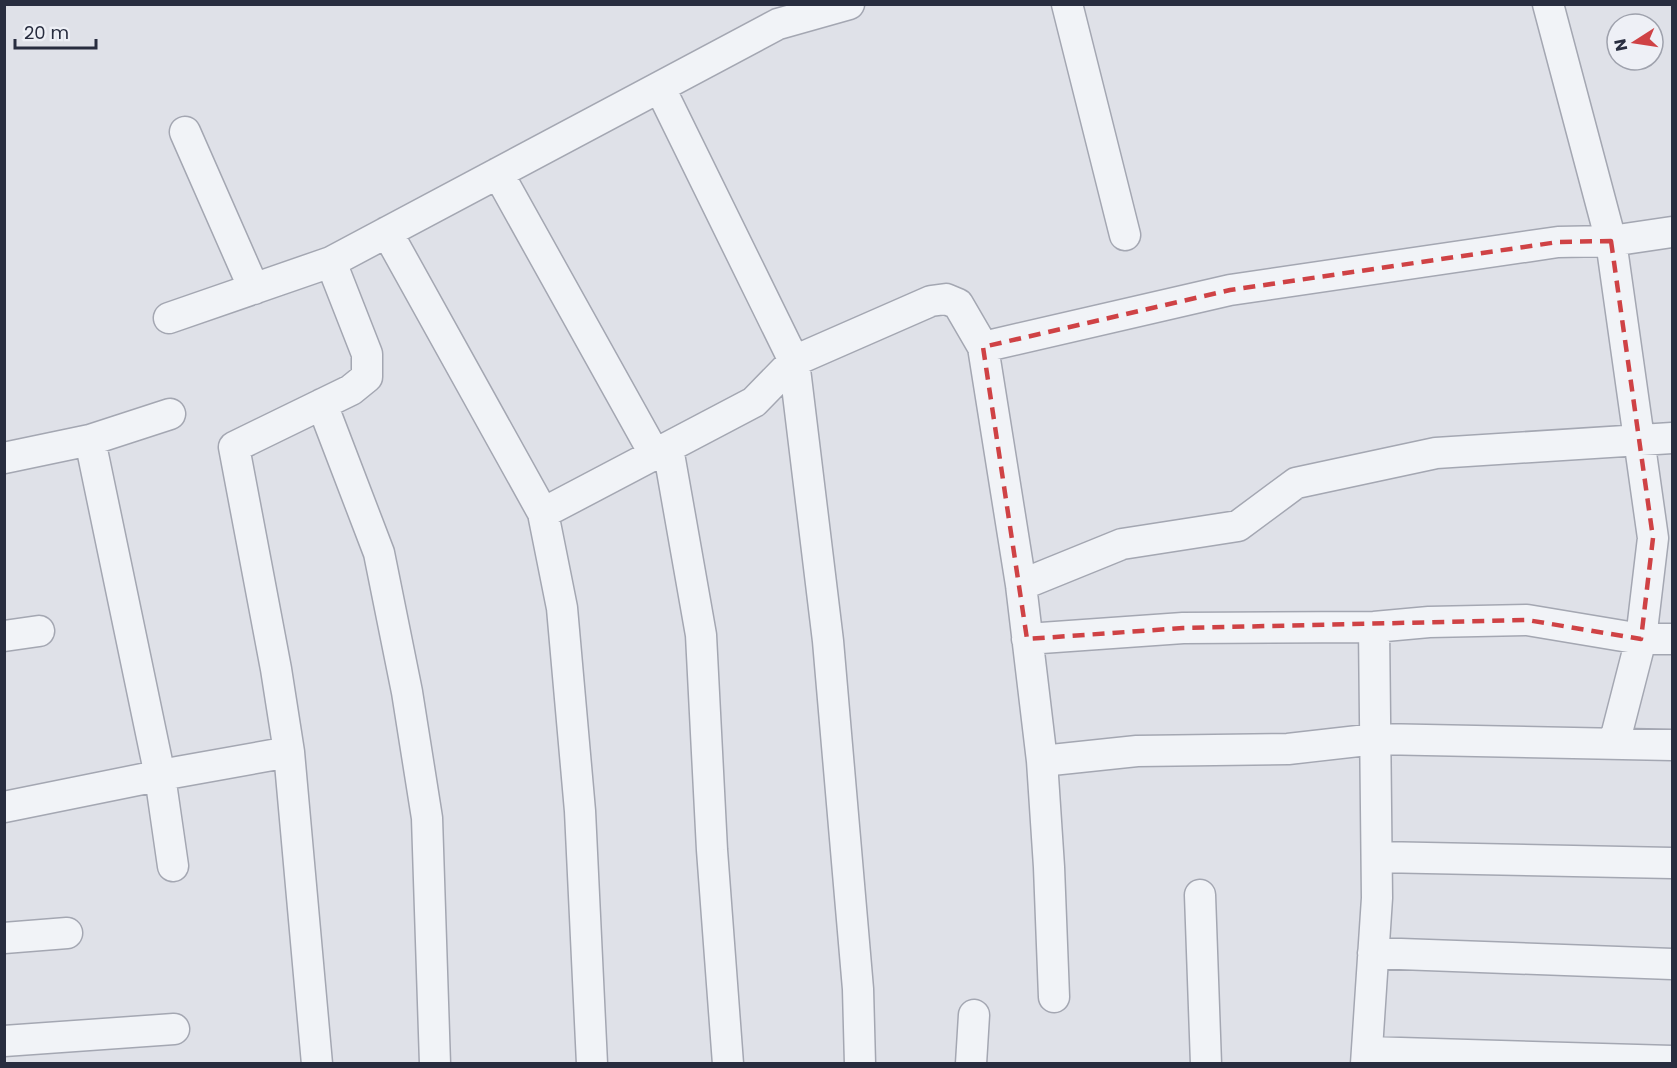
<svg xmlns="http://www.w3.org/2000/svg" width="1677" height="1068" font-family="Poppins,sans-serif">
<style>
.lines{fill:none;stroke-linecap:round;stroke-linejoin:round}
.minor-casing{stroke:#a4a7b2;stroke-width:33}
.minor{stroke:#f1f3f7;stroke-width:30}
.marked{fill:none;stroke:#cf4245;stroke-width:4.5;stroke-dasharray:12 8;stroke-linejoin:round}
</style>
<rect width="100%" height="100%" fill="#dfe1e8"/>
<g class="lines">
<defs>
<path id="minor" d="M 1067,4 L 1125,235
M 1548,4 L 1611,241 L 1653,538 L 1641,639 L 1614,744
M 660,88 L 794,361 L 828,641 L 858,989 L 860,1064
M 185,132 L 254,289
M 498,173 L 655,455
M 387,232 L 543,513 L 562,608 L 580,811 L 592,1064
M 169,318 L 331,262 L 778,24 L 849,4
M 983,347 L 1230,290 L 1558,242 L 1611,241 L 1672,232
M 322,404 L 379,553 L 407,692 L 427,818 L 435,1064
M 90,440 L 170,414
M 668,448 L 701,635 L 712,850 L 728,1064
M 4,458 L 90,440 L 160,776 L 173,866
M 543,513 L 754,402 L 794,361 L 931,301 L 946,299 L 958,304 L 983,347 L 1021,585 L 1042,761 L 1049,867 L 1054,997
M 1021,585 L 1122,544 L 1238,526 L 1296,483 L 1436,453 L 1672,438
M 4,636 L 39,631
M 1027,639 L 1183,628 L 1374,627 L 1429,622 L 1527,620 L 1641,639 L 1672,639
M 1042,761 L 1137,751 L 1288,749 L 1376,739 L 1672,745
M 4,807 L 172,773 L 289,752
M 1377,857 L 1672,863
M 1200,895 L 1206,1064
M 4,938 L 67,933
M 1373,953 L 1672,964
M 4,1041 L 174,1029
M 1367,1052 L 1672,1061
M 317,1064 L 289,752 L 276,669 L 234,447 L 351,390 L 367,377 L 367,354 L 331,262
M 971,1064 L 974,1015
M 1366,1064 L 1377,898 L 1374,627"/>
</defs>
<!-- minor casing -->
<use href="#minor" class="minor-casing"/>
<!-- minor -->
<use href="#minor" class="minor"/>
</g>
<!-- marked area -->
<path class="marked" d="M 1611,241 L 1653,538 L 1641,639 L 1527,620 L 1183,628 L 1027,639 L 983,347 L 1230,290 L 1558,242 Z"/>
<!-- border -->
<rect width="1677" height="1068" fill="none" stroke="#282d3f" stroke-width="12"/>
<!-- north arrow -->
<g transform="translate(1635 42) rotate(258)"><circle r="28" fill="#eef0f6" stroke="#9fa2ad" stroke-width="1.5"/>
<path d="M0-4.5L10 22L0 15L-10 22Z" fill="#cf4245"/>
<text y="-9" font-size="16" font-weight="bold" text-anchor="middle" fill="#282d3f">N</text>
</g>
<!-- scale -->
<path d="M15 39v9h81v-9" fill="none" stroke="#282d3f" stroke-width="3"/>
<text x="24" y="39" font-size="18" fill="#282d3f" stroke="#eef0f6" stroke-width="4.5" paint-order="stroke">20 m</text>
</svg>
